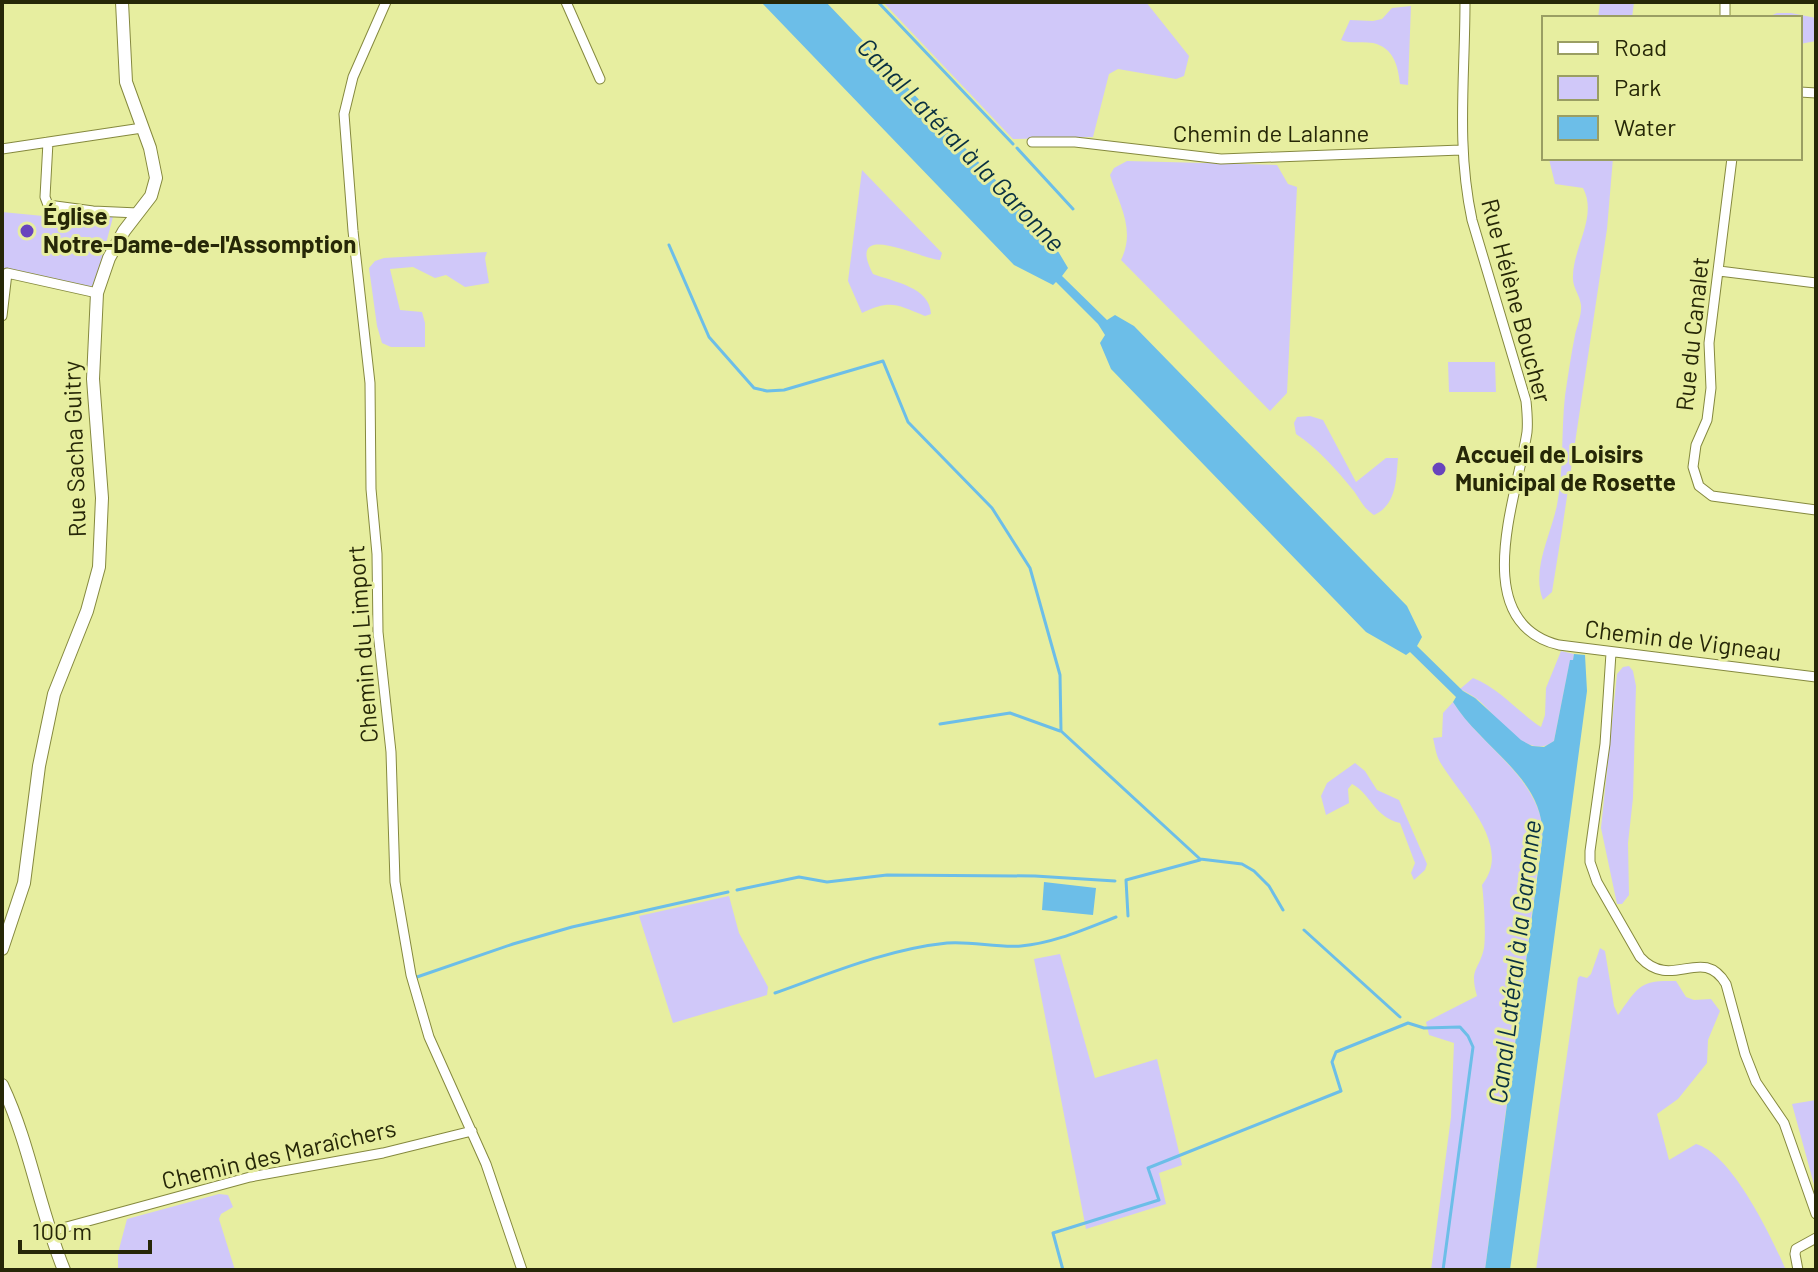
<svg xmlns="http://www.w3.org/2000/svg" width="1818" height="1272" font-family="Barlow,sans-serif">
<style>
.green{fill:#d0c8f9}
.water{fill:#6cbee8}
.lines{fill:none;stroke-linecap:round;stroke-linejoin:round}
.stream{stroke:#6cbee8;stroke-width:3}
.street-casing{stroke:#85893e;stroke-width:11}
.secondary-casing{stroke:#85893e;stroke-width:14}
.street{stroke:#fff;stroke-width:9}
.secondary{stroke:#fff;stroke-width:12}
.poi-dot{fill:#6844bd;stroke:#e7eea0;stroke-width:3}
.labels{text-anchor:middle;stroke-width:6;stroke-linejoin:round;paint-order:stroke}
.street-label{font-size:24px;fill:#262707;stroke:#e7eea0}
.poi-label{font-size:24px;font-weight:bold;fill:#262707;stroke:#e7eea0;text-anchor:start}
.water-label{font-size:26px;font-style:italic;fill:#093041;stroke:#e7eea0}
</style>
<rect width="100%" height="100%" fill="#e7eea0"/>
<!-- green -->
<path class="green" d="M 883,2 L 1146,2 L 1189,56 L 1184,76 L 1176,79 L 1118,69 L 1109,74 L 1093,137 L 1013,139 Z
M 1600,2 L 1634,2 L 1632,18 L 1598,18 Z
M 1411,6 L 1408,85 L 1400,84 C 1398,66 1394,48 1373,43 C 1362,41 1352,44 1341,40 L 1350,20 L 1373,21 L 1382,19 L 1392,8 Z
M 1777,13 L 1791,13 L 1816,18 L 1816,41 L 1800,44 L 1800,18 L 1766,18 Z
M 1613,158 L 1607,229 L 1562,530 L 1552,592 L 1543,600 C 1531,570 1551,535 1557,505 C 1564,469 1561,432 1565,396 C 1568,375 1571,355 1575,335 C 1577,326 1582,314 1581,305 C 1580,295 1572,287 1573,276 C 1573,248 1598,216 1583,188 L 1555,184 L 1549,159 Z
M 1127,161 L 1277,165 L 1288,184 L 1297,187 L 1287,393 L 1270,411 L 1121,260 C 1136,229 1119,205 1110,175 L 1114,168 Z
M 862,170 L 942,253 L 940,260 C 920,259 844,218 873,274 C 894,282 930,287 931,314 L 925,316 C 897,305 891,299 862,313 L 848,281 Z
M 2,212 L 64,218 L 65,212 L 113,217 L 95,285 L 88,288 L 2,268 Z
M 487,252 L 485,258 L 489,283 L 465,287 L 446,275 L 435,278 L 413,267 L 390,269 L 400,310 L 422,312 L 425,323 L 425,347 L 391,347 L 382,343 L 377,326 L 369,268 L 375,261 L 384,258 Z
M 1448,362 L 1495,362 L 1496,392 L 1449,392 Z
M 1310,416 L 1323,420 L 1356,482 L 1386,458 L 1398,458 C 1396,479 1397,505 1374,515 C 1363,508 1360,499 1353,490 C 1337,470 1317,448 1296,434 L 1294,423 L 1297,417 Z
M 1561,651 L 1574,654 L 1573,660 L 1570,661 L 1554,741 C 1527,763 1496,714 1477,699 C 1472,695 1466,692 1460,689 L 1473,678 C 1499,688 1518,712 1541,727 L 1545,715 L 1546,688 Z
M 1629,666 L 1633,671 L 1636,686 L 1633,798 L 1628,843 L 1629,895 L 1622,904 L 1617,904 L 1601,828 L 1617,674 L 1623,667 Z
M 1453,702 C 1481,746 1535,774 1543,828 L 1485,1270 L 1431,1270 L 1451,1117 L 1454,1043 L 1429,1035 L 1426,1022 L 1477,996 C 1469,968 1479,971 1484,948 C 1486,935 1484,899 1482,885 C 1514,845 1460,796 1440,762 C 1436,755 1435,746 1433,738 L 1442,737 L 1443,713 Z
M 1355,763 L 1365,771 L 1377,790 L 1399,800 L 1427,864 L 1425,870 L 1414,880 L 1411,873 L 1415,863 L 1400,823 C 1374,817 1371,794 1352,784 L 1348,789 L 1349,803 L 1326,815 L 1321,796 L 1327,783 Z
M 729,896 L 739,933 L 768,987 L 767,995 L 673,1023 L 639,916 Z
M 1600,948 L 1605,951 L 1614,1006 L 1618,1015 C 1639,986 1639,980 1676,981 L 1686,997 L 1694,1000 L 1711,999 L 1720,1011 L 1708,1040 L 1707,1063 L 1678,1099 L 1657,1114 L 1669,1160 L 1696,1144 C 1732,1154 1771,1236 1786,1270 L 1536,1270 L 1578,978 L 1580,976 L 1587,978 L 1591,974 Z
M 1060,954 L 1095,1078 L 1157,1059 L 1182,1165 L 1159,1173 L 1166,1204 L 1086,1229 L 1034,959 Z
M 1816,1100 L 1816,1192 L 1792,1104 Z
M 219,1194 L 228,1195 L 233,1207 L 221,1214 L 219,1219 L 235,1270 L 118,1270 L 118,1253 L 127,1219 Z"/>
<!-- water -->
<path class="water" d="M 761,2 L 826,2 L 1049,236 L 1068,268 L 1062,276 L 1107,320 L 1115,315 L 1134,326 L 1407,606 L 1422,637 L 1417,646 L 1463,691 L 1475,698 L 1521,740 L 1532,746 L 1544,747 L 1554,741 L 1570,660 L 1573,660 L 1574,654 L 1585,655 L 1587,691 L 1510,1270 L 1485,1270 L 1542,841 C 1548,780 1482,749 1453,702 L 1456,697 L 1410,652 L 1406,655 L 1366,632 L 1111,369 L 1100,343 L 1105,335 L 1098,324 L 1056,282 L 1053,285 L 1014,265 Z
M 1044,882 L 1096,888 L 1093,915 L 1042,910 Z"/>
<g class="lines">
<!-- stream -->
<path class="stream" d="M 878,2 L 1013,144
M 1017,148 L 1073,209
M 669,245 L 709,337 L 754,388 L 767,391 L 784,390 L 883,361 L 908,422 L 992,508 L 1030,568 L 1060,675 L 1061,731 L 1200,859 L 1242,864 L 1254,871 L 1269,886 L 1283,910
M 940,724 L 1010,713 L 1060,731
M 737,890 L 799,877 L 827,882 L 887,875 L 1035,876 L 1115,881
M 1128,916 L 1126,880 L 1200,860
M 1304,930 L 1400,1017
M 417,977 L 513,944 L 572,927 L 728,892
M 775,993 C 831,973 888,949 947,943 C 972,941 997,948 1021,946 C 1054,943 1085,929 1116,917
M 1063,1270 L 1053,1233 L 1159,1200 L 1148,1168 L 1341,1091 L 1332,1062 L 1336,1052 L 1408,1023 L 1424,1028 L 1460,1027 L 1468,1036 L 1473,1047 L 1443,1270"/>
<defs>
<path id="street" d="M 386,2 L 353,77 L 344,114 L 353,231 L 370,383 L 371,489 L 377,554 L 378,632 L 391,752 L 395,882 L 411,975 L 429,1037 L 486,1164 L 522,1270
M 566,2 L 600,79
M 1465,2 C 1465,78 1456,145 1472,220 L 1526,401 C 1527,411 1528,422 1527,432 C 1518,494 1466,622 1559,645 L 1816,677
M 1725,18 L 1725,2
M 1800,92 L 1816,93
M 48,142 L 45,197 L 48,205 L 93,211 L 138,213
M 1032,142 L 1075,142 L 1221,159 L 1461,150
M 2,149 L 142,128
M 1732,158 L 1709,343 L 1711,388 L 1707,420 L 1696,445 L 1693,467 L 1699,486 L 1712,496 L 1816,510
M 1719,271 L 1816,283
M 2,316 L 7,273 L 97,293
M 1611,653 L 1605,744 L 1590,851 L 1590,862 L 1597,882 L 1640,957 C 1672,992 1702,944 1726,984 L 1745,1054 L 1756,1082 L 1784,1123 L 1816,1214
M 48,1232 L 250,1177 L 383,1153 L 472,1131
M 1798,1270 L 1795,1254 L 1796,1249 L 1816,1238"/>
<path id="secondary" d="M 2,949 L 24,883 L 39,766 L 54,694 L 87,611 L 99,567 L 102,498 L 93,379 L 97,293 L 109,258 L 124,231 L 151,196 L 156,178 L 150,148 L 126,82 L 122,2
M 2,1085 C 30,1144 39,1209 64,1270"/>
</defs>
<!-- street casing -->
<use href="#street" class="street-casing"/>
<!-- secondary casing -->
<use href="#secondary" class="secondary-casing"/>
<!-- street -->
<use href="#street" class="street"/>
<!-- secondary -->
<use href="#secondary" class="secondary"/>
</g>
<!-- markers -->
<g class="poi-dot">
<circle cx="27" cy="231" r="8"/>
<circle cx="1439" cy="469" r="8"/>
</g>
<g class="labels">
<!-- street labels -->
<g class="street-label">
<text x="1271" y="142">Chemin de Lalanne</text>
<text transform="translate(1516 301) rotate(75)" y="8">Rue Hélène Boucher</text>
<text transform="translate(1693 334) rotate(-84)" y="8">Rue du Canalet</text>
<text transform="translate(75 449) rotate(-92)" y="8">Rue Sacha Guitry</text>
<text transform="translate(1683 641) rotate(7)" y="8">Chemin de Vigneau</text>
<text transform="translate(363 644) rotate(-94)" y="8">Chemin du Limport</text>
<text transform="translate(279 1155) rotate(-13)" y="8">Chemin des Maraîchers</text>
</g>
<!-- poi labels -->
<g class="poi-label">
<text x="43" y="225">Église<tspan x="43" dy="28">Notre-Dame-de-l'Assomption</tspan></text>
<text x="1455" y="463">Accueil de Loisirs<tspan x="1455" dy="28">Municipal de Rosette</tspan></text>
</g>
<!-- water labels -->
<g class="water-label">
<text transform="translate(961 145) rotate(46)" y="9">Canal Latéral à la Garonne</text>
<text transform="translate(1515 962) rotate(-83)" y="9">Canal Latéral à la Garonne</text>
</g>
</g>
<!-- border -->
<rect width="1818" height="1272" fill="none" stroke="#262707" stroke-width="8"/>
<!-- legend -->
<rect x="1542" y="16" width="260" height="144" fill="#e7eea0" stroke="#9a9e63" stroke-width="2"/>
<rect x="1558" y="42" width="40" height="12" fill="#ffffff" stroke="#9a9e63" stroke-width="2"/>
<text x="1614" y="56" font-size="24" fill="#262707">Road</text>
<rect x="1558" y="76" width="40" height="24" fill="#d0c8f9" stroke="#9a9e63" stroke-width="2"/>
<text x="1614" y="96" font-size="24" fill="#262707">Park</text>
<rect x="1558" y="116" width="40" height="24" fill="#6cbee8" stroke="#9a9e63" stroke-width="2"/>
<text x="1614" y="136" font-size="24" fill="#262707">Water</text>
<!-- scale -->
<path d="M20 1240v12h130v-12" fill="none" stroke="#262707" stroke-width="4"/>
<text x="32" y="1240" font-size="24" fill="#262707" stroke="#e7eea0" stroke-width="6" paint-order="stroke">100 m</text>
</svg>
